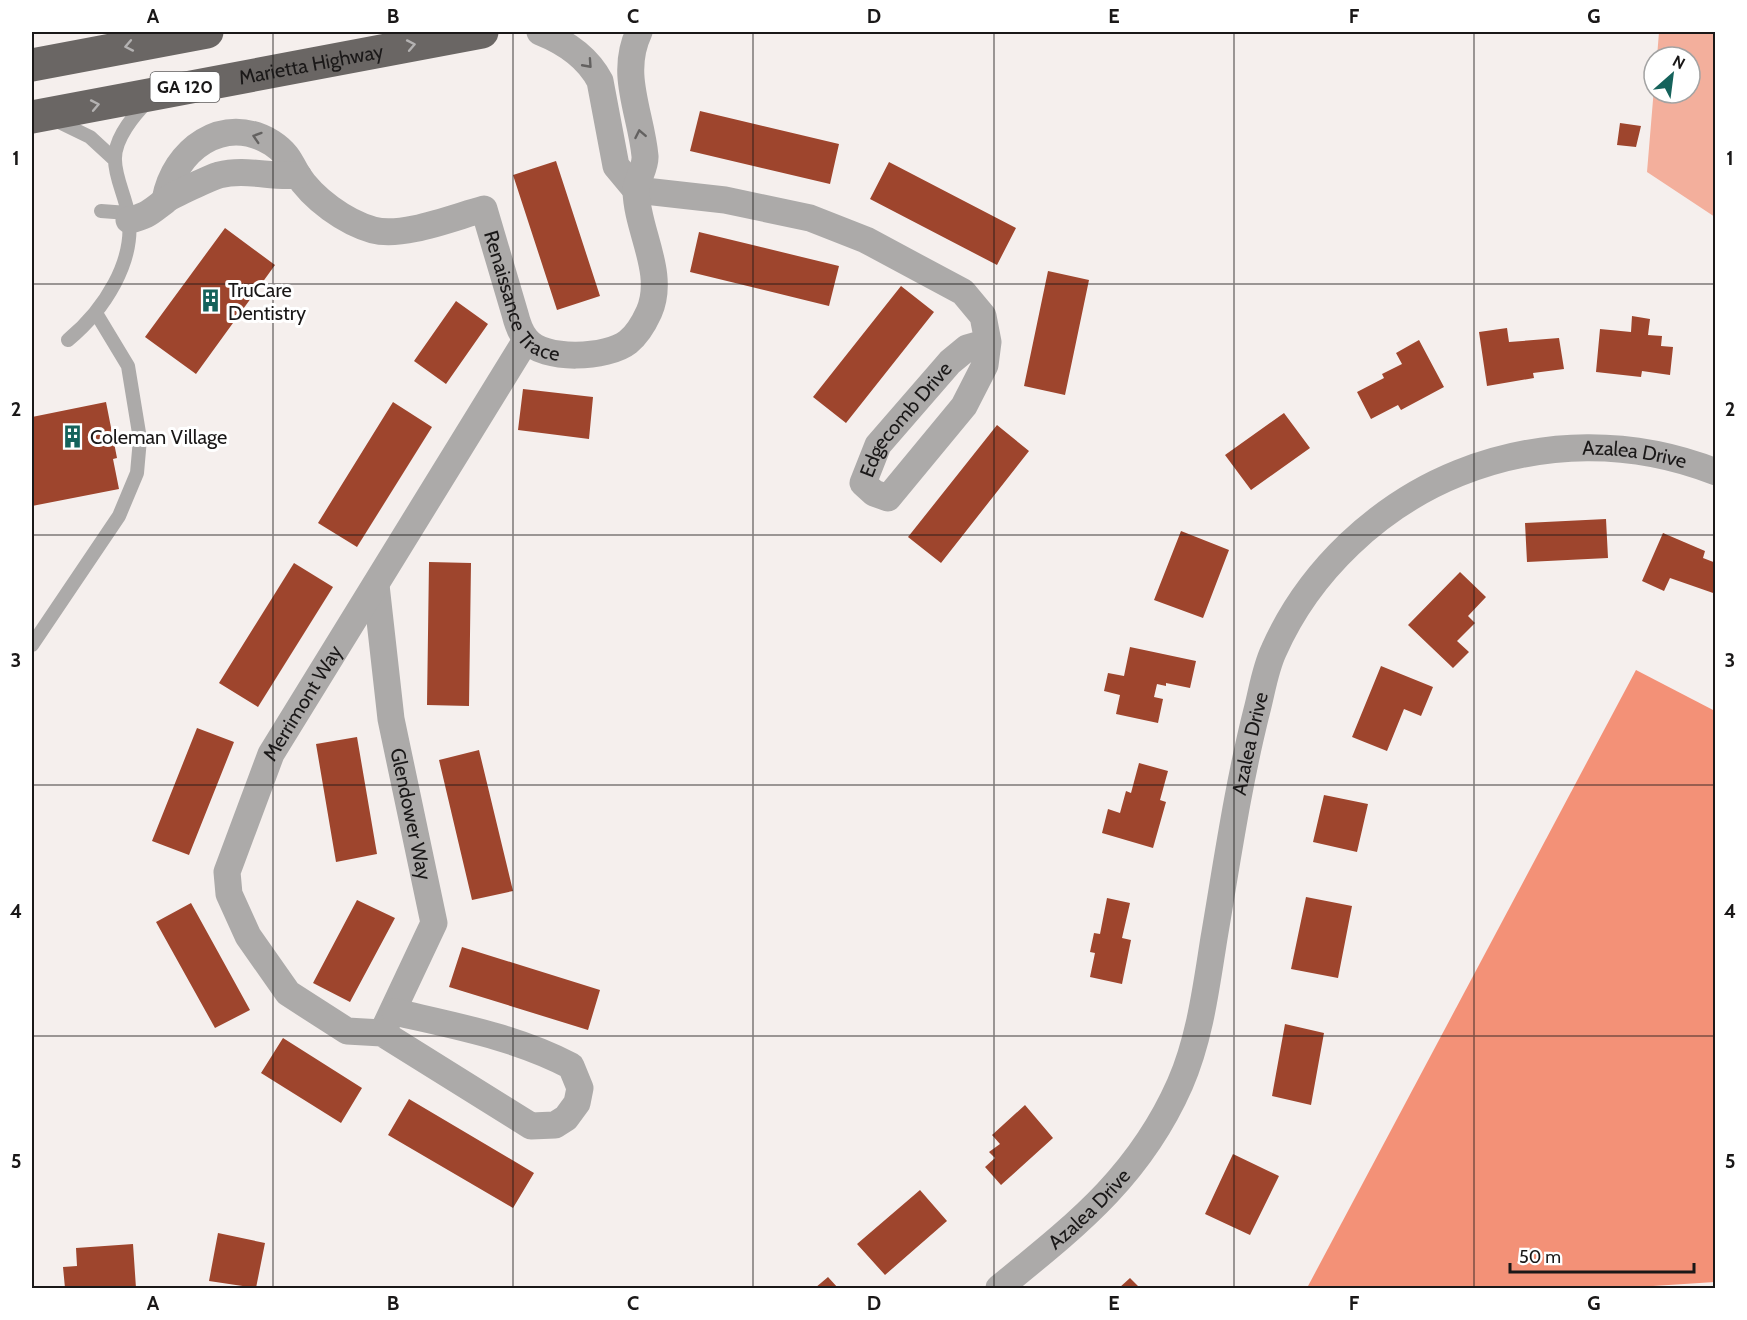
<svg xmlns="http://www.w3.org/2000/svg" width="1747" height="1320" font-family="Cabin,sans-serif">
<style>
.green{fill:#f3af9c}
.forest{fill:#f39177}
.building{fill:#9e452d}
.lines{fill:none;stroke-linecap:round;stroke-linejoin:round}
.service{stroke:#acaaa9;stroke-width:14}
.minor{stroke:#acaaa9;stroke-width:27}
.trunk{stroke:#6a6664;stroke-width:33}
.oneway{stroke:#b4b2b2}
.oneway2{stroke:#636160}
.grid{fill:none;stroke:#1a1818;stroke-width:1.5;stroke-opacity:0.55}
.labels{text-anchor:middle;stroke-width:6;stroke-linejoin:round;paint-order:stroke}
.shield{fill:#fff;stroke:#5f5d5d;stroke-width:1.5}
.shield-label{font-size:18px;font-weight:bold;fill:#1a1818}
.street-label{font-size:20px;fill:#1a1818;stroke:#fff}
.poi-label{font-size:20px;fill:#1a1818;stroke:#fff;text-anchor:start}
.neatline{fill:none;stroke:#1a1818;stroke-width:2}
.grid-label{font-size:20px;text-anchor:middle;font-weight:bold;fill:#1a1818}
</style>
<rect width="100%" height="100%" fill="#f5efed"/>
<!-- green -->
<path class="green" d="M 1659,32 L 1715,32 L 1715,217 L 1647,172 L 1654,88 L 1654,93 L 1690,93 L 1690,57 L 1657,57 Z"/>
<!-- forest -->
<path class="forest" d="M 1636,670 L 1715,711 L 1715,1282 L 1622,1288 L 1307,1288 Z"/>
<!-- building -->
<path class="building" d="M 700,111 L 839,144 L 830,184 L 690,151 Z
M 1620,123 L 1641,126 L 1636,147 L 1617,145 Z
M 556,161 L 600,296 L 557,310 L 513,175 Z
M 889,162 L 1016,228 L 997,265 L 870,199 Z
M 225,228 L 275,265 L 196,374 L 145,337 Z
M 699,232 L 839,266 L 829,306 L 690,272 Z
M 1048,271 L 1089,280 L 1065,395 L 1024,386 Z
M 901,286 L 934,312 L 846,423 L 813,397 Z
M 456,301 L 488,324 L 446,384 L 414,361 Z
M 1632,316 L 1650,319 L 1648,335 L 1662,336 L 1661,346 L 1673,347 L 1670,375 L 1642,371 L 1641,377 L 1596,372 L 1600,329 L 1631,332 Z
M 1507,328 L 1509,342 L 1559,338 L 1564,369 L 1533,373 L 1534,378 L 1487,386 L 1479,332 Z
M 1419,340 L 1444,387 L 1401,410 L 1398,405 L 1371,419 L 1357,392 L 1384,378 L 1382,374 L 1402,364 L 1396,353 Z
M 523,389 L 593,397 L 589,439 L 518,430 Z
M 106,402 L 117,458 L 113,459 L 119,489 L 32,506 L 32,417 Z
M 393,402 L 432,427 L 357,547 L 318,523 Z
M 1284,413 L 1310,448 L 1251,490 L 1225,455 Z
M 997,425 L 1029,451 L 941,563 L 908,537 Z
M 1606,519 L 1608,558 L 1527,562 L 1525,523 Z
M 1181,531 L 1229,550 L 1203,618 L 1154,600 Z
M 1663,533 L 1705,551 L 1703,558 L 1716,563 L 1716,594 L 1670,578 L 1664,591 L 1642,581 Z
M 429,562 L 471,563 L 469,706 L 427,705 Z
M 294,563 L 333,587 L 258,707 L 219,683 Z
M 1460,572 L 1486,597 L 1468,616 L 1475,623 L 1457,641 L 1469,652 L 1453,668 L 1408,625 Z
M 1130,647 L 1196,661 L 1190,688 L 1166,683 L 1166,686 L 1157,684 L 1154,697 L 1163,699 L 1158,723 L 1116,714 L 1120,695 L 1104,691 L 1108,673 L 1124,676 Z
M 1381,666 L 1433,687 L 1421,716 L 1404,709 L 1387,751 L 1352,737 Z
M 197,728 L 234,742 L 189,855 L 152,841 Z
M 357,737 L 377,854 L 336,862 L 316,744 Z
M 479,750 L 513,891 L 472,900 L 439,760 Z
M 1139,763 L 1168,771 L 1160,800 L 1166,802 L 1153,848 L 1102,833 L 1108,809 L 1120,813 L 1126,791 L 1131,793 Z
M 1324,795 L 1368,804 L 1357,852 L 1313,842 Z
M 1306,897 L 1352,906 L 1338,978 L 1291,969 Z
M 1107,898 L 1130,903 L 1122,938 L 1131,940 L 1122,984 L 1090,977 L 1095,953 L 1090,952 L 1094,933 L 1100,934 Z
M 357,900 L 395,918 L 350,1002 L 313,983 Z
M 191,903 L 250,1010 L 215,1028 L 156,922 Z
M 462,947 L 600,990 L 588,1030 L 449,987 Z
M 1285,1024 L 1324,1033 L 1311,1105 L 1272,1096 Z
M 283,1038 L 362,1088 L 341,1123 L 261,1073 Z
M 409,1099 L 534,1173 L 513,1208 L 388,1135 Z
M 1025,1105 L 1053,1138 L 1001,1185 L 985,1167 L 995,1158 L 989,1152 L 1000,1144 L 992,1135 Z
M 1233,1154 L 1279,1176 L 1250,1235 L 1205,1214 Z
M 920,1190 L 947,1221 L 885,1275 L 857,1244 Z
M 218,1233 L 265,1243 L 256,1288 L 209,1281 Z
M 133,1244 L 136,1288 L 65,1288 L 63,1267 L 77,1266 L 76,1248 Z
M 828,1277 L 838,1288 L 815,1288 Z
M 1130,1278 L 1140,1288 L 1119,1288 Z"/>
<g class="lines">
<!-- service -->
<path class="service" d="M 55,120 L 90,137 L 115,160
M 101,211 L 128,213
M 68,340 C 103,311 137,261 128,213 C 125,196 115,177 115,160 C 114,139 134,115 148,101
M 32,645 L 119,516 L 137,473 L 140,439 L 128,366 L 96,313"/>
<!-- minor -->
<g class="minor">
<path d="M 540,32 C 565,42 587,56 600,81 L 616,166 L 636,190"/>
<path id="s1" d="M 636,190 L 725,200 L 810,218 L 866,240 L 963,292 L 983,316 L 988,342 L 985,365 L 964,406 L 888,498 L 874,493 L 863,483 L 878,445 L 950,362 L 967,348 L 988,342"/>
<path id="s2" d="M 165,200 C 174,150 223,113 272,143 C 286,152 290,161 297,174 C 313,199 345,222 373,230 C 403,238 454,217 484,209 C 494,244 505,279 515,314 C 517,322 520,332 526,339 C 543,362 608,358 628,342 C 638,334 644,323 649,312 C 666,273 637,231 636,191 C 636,180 646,168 645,156 C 641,113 619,74 639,32"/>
<path d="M 129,220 C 148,216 150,212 165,201 C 170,196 212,177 219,175 C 246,168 271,178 298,175"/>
<path id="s3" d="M 376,585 L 391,719 L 434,923 L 385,1027"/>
<path id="s4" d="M 395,1012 C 455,1026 516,1037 571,1066 L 580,1088 L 577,1103 L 566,1118 L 555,1125 L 531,1126 L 382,1033 L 347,1031 L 288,993 L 248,936 L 229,894 L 227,872 L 271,754 L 526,340"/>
<path id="s5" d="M 999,1288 C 1075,1226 1139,1177 1180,1084 C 1200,1038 1206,988 1214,938 C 1227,862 1238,785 1257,710 C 1262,691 1265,669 1274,650 C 1309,571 1379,505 1459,473 C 1542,440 1632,439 1716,472"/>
</g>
<!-- trunk -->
<g class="trunk">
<path d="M 32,65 L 207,32"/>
<path id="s6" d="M 32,117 L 482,32"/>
</g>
</g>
<!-- one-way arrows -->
<defs><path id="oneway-chevron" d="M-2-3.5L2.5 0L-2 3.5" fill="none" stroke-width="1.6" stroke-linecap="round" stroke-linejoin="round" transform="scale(1.5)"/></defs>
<g class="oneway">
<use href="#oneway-chevron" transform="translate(411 45) rotate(-11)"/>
<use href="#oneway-chevron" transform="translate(129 46) rotate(169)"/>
<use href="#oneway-chevron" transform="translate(95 105) rotate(-11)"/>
</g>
<g class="oneway2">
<use href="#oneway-chevron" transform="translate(588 64) rotate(48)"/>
<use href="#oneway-chevron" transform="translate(640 134) rotate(-101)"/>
<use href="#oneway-chevron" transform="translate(257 137) rotate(-162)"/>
</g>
<!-- grid -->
<path class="grid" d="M 273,32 L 273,1288M 513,32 L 513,1288M 753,32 L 753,1288M 994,32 L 994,1288M 1234,32 L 1234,1288M 1474,32 L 1474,1288M 32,284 L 1716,284M 32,535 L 1716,535M 32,785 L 1716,785M 32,1036 L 1716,1036"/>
<!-- icons -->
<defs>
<symbol id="building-bare" viewBox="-9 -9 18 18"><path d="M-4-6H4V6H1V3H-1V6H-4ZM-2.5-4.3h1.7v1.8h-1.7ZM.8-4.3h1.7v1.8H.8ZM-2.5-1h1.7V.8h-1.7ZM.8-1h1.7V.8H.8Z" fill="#15625b" stroke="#fff" stroke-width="2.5" paint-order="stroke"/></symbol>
</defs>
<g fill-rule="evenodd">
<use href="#building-bare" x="194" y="284" width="33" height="33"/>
<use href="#building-bare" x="56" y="420" width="33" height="33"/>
</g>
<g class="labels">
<!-- shield labels -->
<rect class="shield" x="150.5" y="72" width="69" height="30" rx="4.5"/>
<g class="shield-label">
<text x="185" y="93">GA 120</text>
</g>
<!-- street labels -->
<g class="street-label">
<text dy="7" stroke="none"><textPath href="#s6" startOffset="284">Marietta Highway</textPath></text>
<text dy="7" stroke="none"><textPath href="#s2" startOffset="494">Renaissance Trace</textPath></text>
<text dy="7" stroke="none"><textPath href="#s1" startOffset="700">Edgecomb Drive</textPath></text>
<text dy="7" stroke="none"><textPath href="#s5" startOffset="1162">Azalea Drive</textPath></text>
<text dy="7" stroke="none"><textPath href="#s4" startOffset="884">Merrimont Way</textPath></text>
<text dy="7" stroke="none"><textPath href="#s5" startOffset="624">Azalea Drive</textPath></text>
<text dy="7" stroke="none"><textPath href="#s3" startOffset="232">Glendower Way</textPath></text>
<text dy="7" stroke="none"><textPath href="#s5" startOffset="120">Azalea Drive</textPath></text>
</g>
<!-- poi labels -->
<g class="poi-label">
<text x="228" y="297">TruCare<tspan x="228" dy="23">Dentistry</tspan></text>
<text x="90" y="444">Coleman Village</text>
</g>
</g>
<!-- border -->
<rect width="1747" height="1320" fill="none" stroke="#ffffff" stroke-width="66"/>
<!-- north arrow -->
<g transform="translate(1672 75) rotate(28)"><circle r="28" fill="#ffffff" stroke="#a3a3a3" stroke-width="1.5"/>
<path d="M0-4.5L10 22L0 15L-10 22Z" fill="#15625b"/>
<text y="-9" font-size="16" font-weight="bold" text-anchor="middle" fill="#1a1818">N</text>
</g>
<!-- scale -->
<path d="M1510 1263v9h184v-9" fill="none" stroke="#1a1818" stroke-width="3"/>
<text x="1519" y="1263" font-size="18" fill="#1a1818" stroke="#ffffff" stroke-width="4.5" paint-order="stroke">50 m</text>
<rect x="33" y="33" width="1681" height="1254" class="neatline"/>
<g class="grid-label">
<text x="153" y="23">A</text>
<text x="393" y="23">B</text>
<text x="633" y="23">C</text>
<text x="874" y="23">D</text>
<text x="1114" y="23">E</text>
<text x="1354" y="23">F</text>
<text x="1594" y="23">G</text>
<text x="16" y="165">1</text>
<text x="1730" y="165">1</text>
<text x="16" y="416">2</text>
<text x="1730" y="416">2</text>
<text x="16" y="667">3</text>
<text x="1730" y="667">3</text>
<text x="16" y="918">4</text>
<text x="1730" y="918">4</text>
<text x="16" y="1168">5</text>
<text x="1730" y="1168">5</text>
<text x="153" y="1310">A</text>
<text x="393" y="1310">B</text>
<text x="633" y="1310">C</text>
<text x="874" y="1310">D</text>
<text x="1114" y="1310">E</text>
<text x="1354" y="1310">F</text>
<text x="1594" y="1310">G</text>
</g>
</svg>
